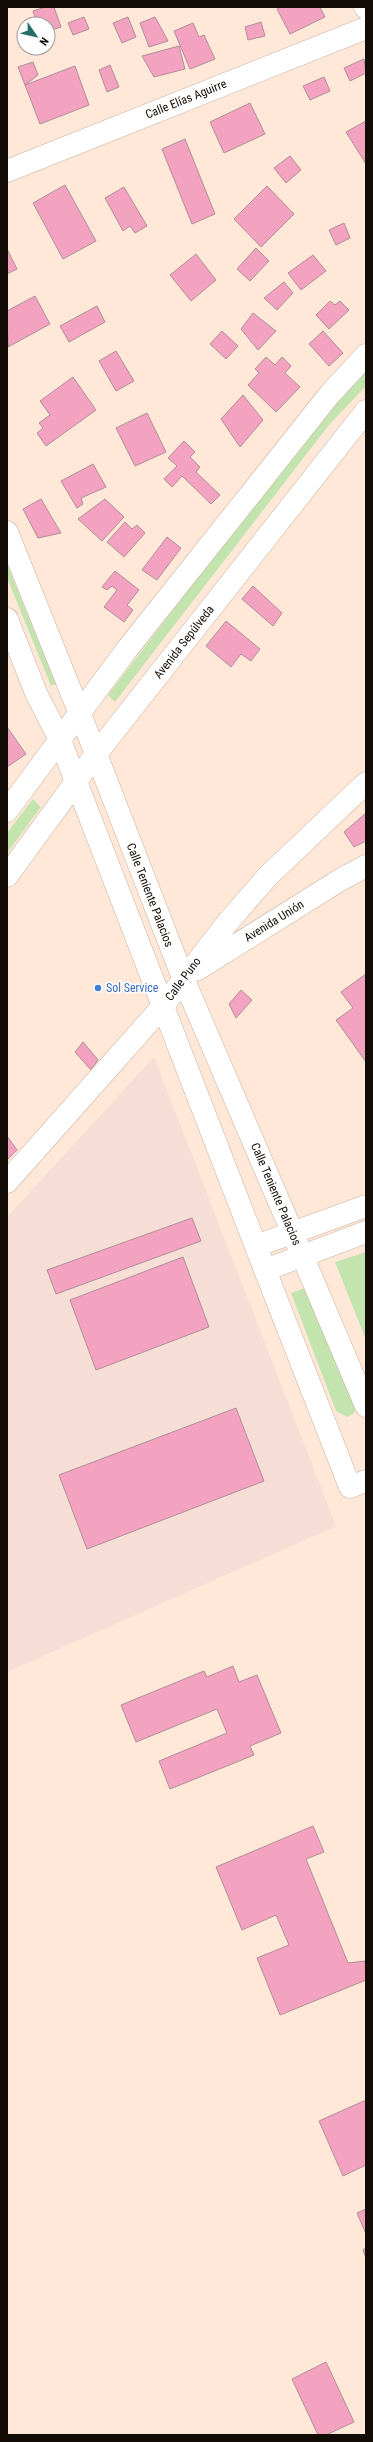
<svg xmlns="http://www.w3.org/2000/svg" width="373" height="2442" font-family="'Roboto Condensed',sans-serif">
<style>
.education{fill:#f6ddd6}
.green{fill:#c4e4af}
.building{fill:#f3a3bf;stroke:#ae8e98}
.lines{fill:none;stroke-linecap:round;stroke-linejoin:round}
.minor-casing{stroke:#caaf9c;stroke-width:23}
.tertiary-casing{stroke:#caaf9c;stroke-width:23}
.secondary-casing{stroke:#caaf9c;stroke-width:23}
.minor{stroke:#fff;stroke-width:22}
.tertiary{stroke:#fff;stroke-width:22}
.secondary{stroke:#fff;stroke-width:22}
.shop-dot{fill:#3f7fe0;stroke:#fff;stroke-width:1.5}
.labels{text-anchor:middle;stroke-width:3;stroke-linejoin:round;paint-order:stroke}
.street-label{font-size:12px;fill:#130b05;stroke:#fff}
.shop-label{font-size:12px;fill:#366cbe;stroke:#fff;text-anchor:start}
</style>
<rect width="100%" height="100%" fill="#ffe8d8"/>
<!-- education -->
<path class="education" d="M 154,1057 L 336,1526 L 7,1672 L 7,1217 Z"/>
<!-- green -->
<path class="green" d="M 366,366 L 366,386 L 329,425 L 115,702 L 108,695 L 322,415 Z
M 7,564 L 56,684 L 51,686 L 7,578 Z
M 33,799 L 41,807 L 7,853 L 7,833 Z
M 366,1252 L 366,1340 L 335,1262 Z
M 305,1288 L 358,1406 L 353,1414 L 347,1417 L 336,1411 L 291,1293 Z"/>
<!-- building -->
<path class="building" d="M 46,7 L 54,7 L 61,27 L 48,31 L 48,24 L 37,24 L 33,11 Z
M 281,7 L 320,7 L 325,17 L 290,34 L 277,9 Z
M 84,17 L 89,29 L 73,35 L 68,23 Z
M 128,17 L 136,37 L 122,43 L 113,23 Z
M 155,17 L 168,41 L 149,47 L 140,23 Z
M 261,22 L 265,36 L 248,40 L 245,27 Z
M 193,23 L 199,37 L 204,35 L 215,59 L 190,69 L 174,31 Z
M 179,46 L 185,69 L 154,77 L 142,56 Z
M 364,59 L 366,73 L 350,81 L 344,68 Z
M 33,62 L 38,75 L 25,85 L 18,67 Z
M 110,65 L 119,87 L 107,92 L 99,70 Z
M 75,66 L 89,105 L 40,124 L 25,85 Z
M 324,77 L 330,91 L 310,100 L 303,86 Z
M 250,103 L 265,134 L 224,153 L 210,122 Z
M 366,121 L 366,164 L 346,132 Z
M 185,139 L 215,214 L 192,224 L 162,149 Z
M 290,156 L 301,170 L 286,183 L 274,168 Z
M 65,185 L 96,241 L 63,259 L 33,203 Z
M 267,186 L 294,214 L 261,247 L 234,219 Z
M 124,187 L 147,226 L 135,233 L 130,226 L 123,231 L 105,198 Z
M 344,223 L 350,238 L 336,245 L 329,230 Z
M 256,248 L 269,261 L 250,281 L 237,269 Z
M 7,249 L 17,269 L 7,274 Z
M 196,254 L 216,280 L 191,301 L 170,275 Z
M 313,255 L 326,271 L 301,290 L 288,273 Z
M 284,282 L 293,293 L 277,310 L 264,298 Z
M 35,296 L 50,324 L 8,347 L 7,311 Z
M 330,301 L 335,305 L 340,301 L 349,310 L 329,329 L 316,315 Z
M 97,306 L 105,322 L 69,342 L 60,326 Z
M 253,313 L 276,331 L 258,350 L 241,329 Z
M 222,331 L 238,346 L 226,359 L 210,344 Z
M 323,331 L 343,353 L 329,366 L 309,344 Z
M 116,351 L 134,381 L 116,391 L 99,361 Z
M 266,357 L 275,365 L 282,357 L 291,366 L 285,373 L 300,387 L 276,412 L 248,385 L 259,373 L 255,369 Z
M 73,377 L 96,410 L 46,446 L 37,433 L 43,428 L 39,423 L 50,415 L 40,401 Z
M 243,395 L 263,420 L 240,447 L 221,419 Z
M 147,413 L 166,452 L 135,466 L 116,428 Z
M 184,441 L 195,452 L 190,457 L 200,467 L 196,472 L 220,495 L 211,504 L 182,476 L 172,487 L 164,479 L 177,466 L 168,458 Z
M 93,464 L 106,487 L 81,498 L 83,504 L 77,508 L 61,481 Z
M 41,499 L 61,533 L 38,538 L 23,509 Z
M 105,499 L 124,517 L 102,541 L 78,519 Z
M 125,522 L 132,529 L 137,525 L 145,533 L 124,557 L 107,542 Z
M 167,537 L 181,548 L 157,580 L 142,570 Z
M 115,571 L 139,590 L 127,605 L 133,610 L 124,622 L 104,607 L 117,590 L 112,586 L 107,590 L 102,587 Z
M 253,586 L 282,613 L 273,626 L 242,599 Z
M 226,621 L 260,649 L 251,661 L 241,654 L 231,667 L 206,646 Z
M 7,727 L 26,754 L 7,767 Z
M 366,813 L 366,841 L 354,847 L 344,832 Z
M 366,974 L 366,1062 L 336,1020 L 353,1008 L 341,992 Z
M 241,990 L 252,1000 L 236,1018 L 229,1004 Z
M 83,1042 L 98,1060 L 91,1070 L 75,1052 Z
M 7,1136 L 17,1150 L 7,1160 Z
M 192,1218 L 201,1241 L 56,1294 L 47,1270 Z
M 183,1257 L 209,1327 L 96,1370 L 70,1300 Z
M 236,1408 L 264,1481 L 87,1549 L 59,1475 Z
M 233,1666 L 239,1682 L 257,1675 L 281,1733 L 250,1746 L 254,1755 L 170,1789 L 159,1761 L 227,1733 L 217,1709 L 136,1742 L 121,1705 L 204,1671 L 207,1677 Z
M 313,1826 L 324,1852 L 306,1859 L 348,1963 L 365,1961 L 366,1980 L 280,2015 L 257,1958 L 289,1945 L 276,1915 L 242,1930 L 216,1867 Z
M 366,2100 L 366,2165 L 343,2176 L 319,2121 Z
M 366,2209 L 366,2234 L 357,2213 Z
M 366,2248 L 366,2258 L 363,2250 Z
M 326,2362 L 354,2422 L 326,2435 L 318,2435 L 292,2379 Z"/>
<g class="lines">
<defs>
<path id="minor" d="M 365,7 L 366,8
M 7,171 L 366,28
M 7,1182 L 163,1006
M 302,1255 L 366,1406
M 265,1270 L 350,1487 L 366,1481"/>
<path id="tertiary" d="M 7,811 L 128,648 L 330,394 L 366,355
M 7,876 L 96,754 L 366,411
M 198,969 L 340,880 L 366,866
M 163,1006 L 228,922 L 268,876 L 366,783"/>
<path id="secondary" d="M 7,532 L 96,754 L 183,978 L 302,1255
M 7,619 L 36,693 L 60,740 L 265,1270 L 366,1232
M 256,1246 L 366,1206"/>
</defs>
<!-- minor casing -->
<use href="#minor" class="minor-casing"/>
<!-- tertiary casing -->
<use href="#tertiary" class="tertiary-casing"/>
<!-- secondary casing -->
<use href="#secondary" class="secondary-casing"/>
<!-- minor -->
<use href="#minor" class="minor"/>
<!-- tertiary -->
<use href="#tertiary" class="tertiary"/>
<!-- secondary -->
<use href="#secondary" class="secondary"/>
</g>
<!-- markers -->
<circle class="shop-dot" cx="98" cy="988" r="4"/>
<g class="labels">
<!-- street labels -->
<g class="street-label">
<text transform="translate(186 99) rotate(-22)" y="4">Calle Elías Aguirre</text>
<text transform="translate(184 642) rotate(-52)" y="4">Avenida Sepúlveda</text>
<text transform="translate(150 895) rotate(69)" y="4">Calle Teniente Palacios</text>
<text transform="translate(274 921) rotate(-32)" y="4">Avenida Unión</text>
<text transform="translate(183 979) rotate(-53)" y="4">Calle Puno</text>
<text transform="translate(276 1194) rotate(67)" y="4">Calle Teniente Palacios</text>
</g>
<!-- shop labels -->
<g class="shop-label">
<text x="106" y="992">Sol Service</text>
</g>
</g>
<!-- border -->
<rect width="373" height="2442" fill="none" stroke="#130b05" stroke-width="16"/>
<!-- north arrow -->
<g transform="translate(36 36) rotate(124)"><circle r="19" fill="#ffffff" stroke="#a19d9b"/>
<path d="M0-3L7 15L0 10L-7 15Z" fill="#266e67"/>
<text y="-6" font-size="11" font-weight="bold" text-anchor="middle" fill="#130b05">N</text>
</g>
</svg>
